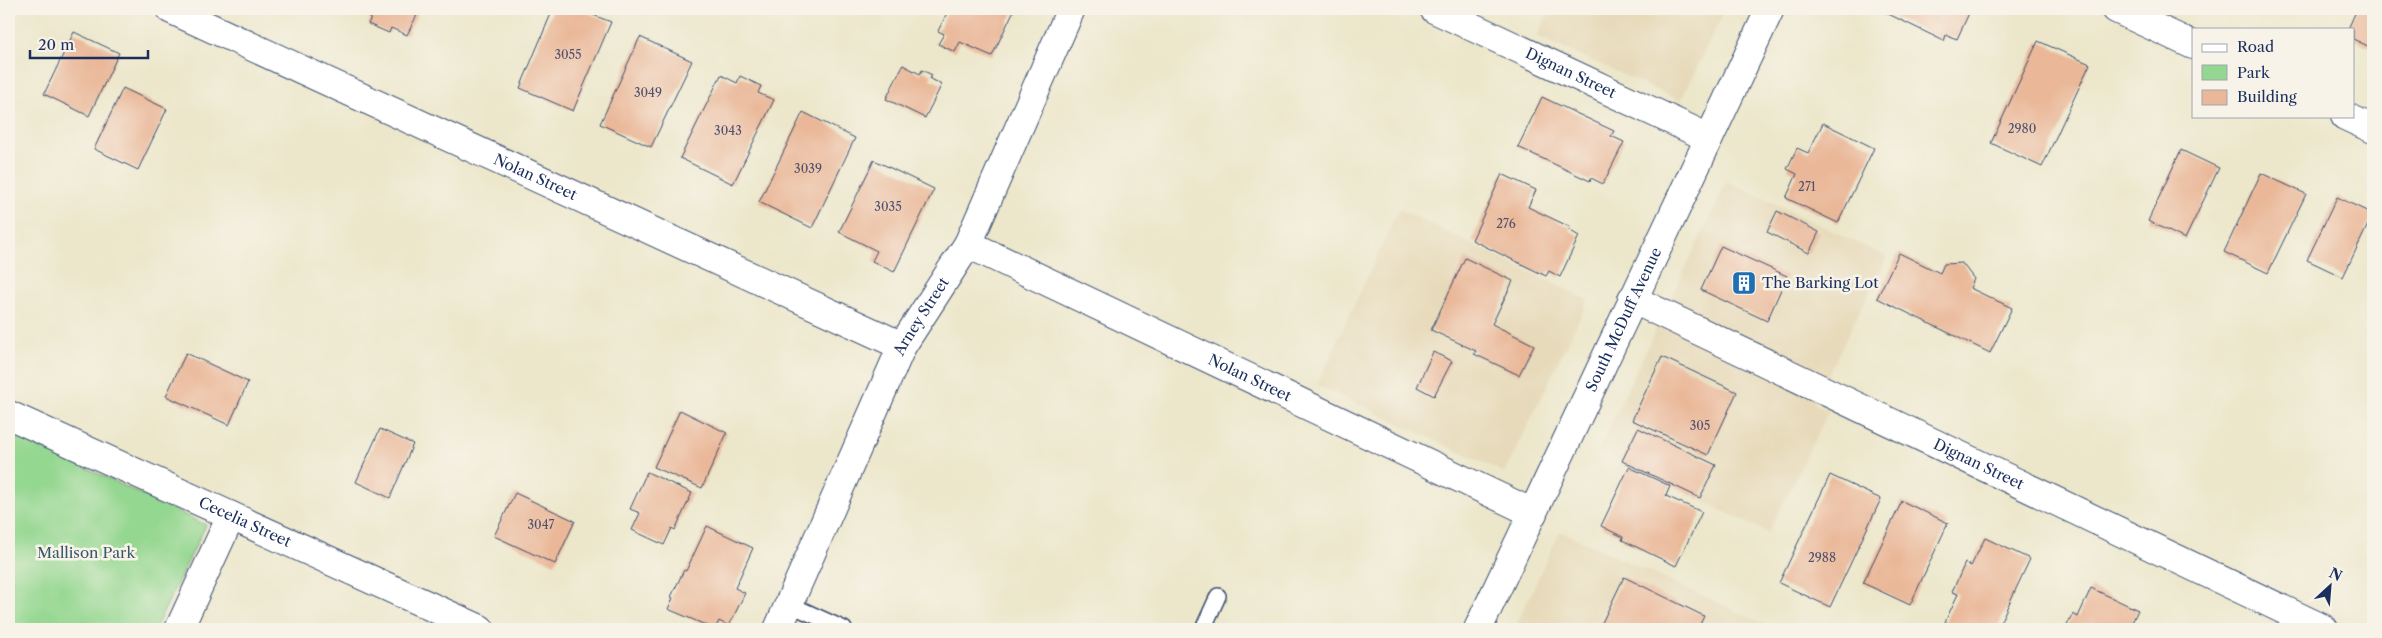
<svg xmlns="http://www.w3.org/2000/svg" width="2382" height="638" font-family="'Libre Caslon Text',serif">
<style>
.built{fill:#e7daba}
.green{fill:#94d790;stroke:#588377}
.building{fill:#eab899}
.lines{fill:none;stroke-linecap:round;stroke-linejoin:round}
.service-casing{stroke:#3a4b6e;stroke-width:18}
.minor-casing{stroke:#3a4b6e;stroke-width:30}
.tertiary-casing{stroke:#3a4b6e;stroke-width:30}
.secondary-casing{stroke:#3a4b6e;stroke-width:30}
.service{stroke:#fff;stroke-width:15}
.minor{stroke:#fff;stroke-width:28}
.tertiary{stroke:#fff;stroke-width:28}
.secondary{stroke:#fff;stroke-width:28}
.labels{text-anchor:middle;stroke-width:5;stroke-linejoin:round;paint-order:stroke}
.number-label{font-size:12px;fill:#4f516d}
.street-label{font-size:15px;fill:#1b2f5e;stroke:#f7f3e8}
.poi-label{font-size:15px;fill:#1b2f5e;stroke:#f7f3e8;text-anchor:start}
.park-label{font-size:15px;fill:#39596a;stroke:#f7f3e8}
</style>
<rect width="100%" height="100%" fill="#f7f3e8"/>
<filter id="ink" filterUnits="userSpaceOnUse"><feTurbulence type="fractalNoise" baseFrequency=".02" numOctaves="2"/><feDisplacementMap in="SourceGraphic" scale="10" xChannelSelector="R" yChannelSelector="G"/><feConvolveMatrix kernelMatrix="1 2 1 2 8 2 1 2 1" color-interpolation-filters="sRGB"/></filter>
<filter id="wash" filterUnits="userSpaceOnUse"><feTurbulence type="fractalNoise" baseFrequency=".0096" numOctaves="4" result="noise"/><feDisplacementMap in="SourceGraphic" scale="20" xChannelSelector="R" yChannelSelector="G"/><feGaussianBlur stdDeviation="1.12" result="paint"/><feColorMatrix in="noise" values="0 0 0 0 0 0 0 0 0 0 0 0 0 0 0 0 0 1.4 0 .05"/><feComposite in="paint" operator="in"/></filter>
<g filter="url(#wash)">
<rect width="100%" height="100%" fill="#ece7cb"/>
<!-- built -->
<path class="built" d="M 1550,9 L 1725,9 L 1681,101 L 1537,36 Z
M 1727,181 L 1887,257 L 1814,403 L 1829,411 L 1768,533 L 1598,450 Z
M 1399,209 L 1588,300 L 1505,473 L 1317,385 Z
M 1560,531 L 1775,629 L 1514,629 Z"/>
<!-- green -->
<path class="green" d="M 9,431 L 206,525 L 155,629 L 9,629 Z"/>
<g id="blocks">
<!-- building -->
<path class="building" d="M 352,9 L 420,9 L 407,35 L 391,28 L 389,33 L 368,24 L 371,18 Z
M 553,9 L 578,9 L 611,22 L 573,111 L 520,88 Z
M 949,9 L 1012,9 L 1014,10 L 992,56 L 960,42 L 955,52 L 938,44 L 944,34 L 938,31 Z
M 1878,9 L 1971,9 L 1957,39 L 1946,35 L 1944,41 Z
M 2357,9 L 2373,9 L 2372,48 L 2353,39 L 2353,29 L 2348,29 Z
M 74,32 L 119,53 L 89,116 L 44,94 Z
M 640,37 L 692,61 L 651,147 L 600,124 Z
M 2038,41 L 2090,64 L 2042,167 L 1991,143 Z
M 903,65 L 920,74 L 922,70 L 932,75 L 930,79 L 942,84 L 925,118 L 886,99 Z
M 721,75 L 737,83 L 740,76 L 761,86 L 758,93 L 774,100 L 733,184 L 680,158 Z
M 123,88 L 167,109 L 138,170 L 94,149 Z
M 1542,97 L 1614,131 L 1611,136 L 1624,142 L 1603,184 L 1591,178 L 1590,181 L 1518,147 Z
M 803,112 L 855,138 L 812,228 L 759,202 Z
M 1823,123 L 1874,148 L 1838,223 L 1786,198 L 1797,174 L 1787,169 L 1797,148 L 1808,153 Z
M 2181,150 L 2219,168 L 2185,239 L 2148,221 Z
M 874,160 L 934,189 L 894,272 L 872,261 L 877,251 L 839,232 Z
M 2261,173 L 2306,194 L 2268,273 L 2224,252 Z
M 1502,174 L 1536,190 L 1528,207 L 1570,227 L 1569,230 L 1579,236 L 1560,277 L 1549,271 L 1546,276 L 1472,240 Z
M 2337,197 L 2373,214 L 2343,277 L 2307,260 Z
M 1777,211 L 1819,232 L 1809,253 L 1767,232 Z
M 1721,246 L 1787,276 L 1767,321 L 1701,290 Z
M 1899,253 L 1940,273 L 1944,264 L 1962,263 L 1974,279 L 1970,288 L 2012,308 L 1990,353 L 1877,298 Z
M 1465,258 L 1513,281 L 1492,324 L 1534,345 L 1519,375 L 1474,354 L 1476,351 L 1431,330 Z
M 1433,352 L 1452,361 L 1434,396 L 1417,387 Z
M 186,353 L 248,382 L 229,425 L 166,396 Z
M 1662,357 L 1737,392 L 1708,455 L 1632,420 Z
M 680,410 L 727,433 L 702,488 L 654,467 Z
M 1638,428 L 1716,465 L 1700,498 L 1622,461 Z
M 380,429 L 413,444 L 390,498 L 356,482 Z
M 1629,467 L 1670,486 L 1666,496 L 1702,512 L 1676,566 L 1622,540 L 1623,537 L 1601,526 Z
M 647,472 L 692,493 L 675,530 L 672,528 L 664,545 L 632,530 L 640,513 L 630,509 Z
M 1830,475 L 1881,499 L 1830,607 L 1779,583 Z
M 515,493 L 575,521 L 555,564 L 494,536 Z
M 1902,501 L 1948,523 L 1910,605 L 1863,583 Z
M 707,526 L 753,548 L 735,588 L 745,593 L 729,626 L 719,621 L 715,629 L 668,609 L 673,598 L 671,597 L 684,570 L 686,571 Z
M 1985,538 L 2030,559 L 1997,629 L 1961,629 L 1945,622 L 1958,594 L 1952,592 L 1965,563 L 1971,566 Z
M 1624,577 L 1704,616 L 1698,629 L 1599,629 Z
M 2091,588 L 2138,610 L 2129,629 L 2065,629 L 2073,614 L 2078,617 Z"/>
</g>
</g>
<g filter="url(#ink)">
<use href="#blocks" fill-opacity="0" stroke="#3a4b6e" stroke-width="1"/>
<g class="lines">
<defs>
<path id="service" d="M 789,604 L 844,629
M 1203,629 L 1218,596"/>
<g id="minor">
<path id="s1" d="M 170,9 L 902,346"/>
<path id="s2" d="M 1434,9 L 1709,138"/>
<path id="s3" d="M 968,244 L 1533,513"/>
<path id="s4" d="M 1632,299 L 2324,629"/>
<path id="s5" d="M 9,415 L 480,629"/>
<path d="M 179,629 L 231,516"/>
<path id="s6" d="M 778,629 L 902,346 L 968,244 L 1071,9"/>
</g>
<path id="tertiary" d="M 2116,9 L 2193,45
M 2345,116 L 2373,129"/>
<g id="secondary">
<path id="s7" d="M 1478,629 L 1770,9"/>
</g>
</defs>
<!-- service casing -->
<use href="#service" class="service-casing"/>
<!-- minor casing -->
<use href="#minor" class="minor-casing"/>
<!-- tertiary casing -->
<use href="#tertiary" class="tertiary-casing"/>
<!-- secondary casing -->
<use href="#secondary" class="secondary-casing"/>
<!-- service -->
<use href="#service" class="service"/>
<!-- minor -->
<use href="#minor" class="minor"/>
<!-- tertiary -->
<use href="#tertiary" class="tertiary"/>
<!-- secondary -->
<use href="#secondary" class="secondary"/>
</g>
</g>
<!-- icons -->
<defs>
<symbol id="building-square" viewBox="-11 -11 22 22"><rect x="-9" y="-9" width="18" height="18" rx="4" fill="#1f6fb2" stroke="#f7f3e8"/><path d="M-4-6H4V6H1V3H-1V6H-4ZM-2.5-4.3h1.7v1.8h-1.7ZM.8-4.3h1.7v1.8H.8ZM-2.5-1h1.7V.8h-1.7ZM.8-1h1.7V.8H.8Z" fill="#fff"/></symbol>
</defs>
<g fill-rule="evenodd">
<use href="#building-square" x="1730" y="269" width="28" height="28"/>
</g>
<g class="labels">
<!-- number labels -->
<g class="number-label">
<text x="568" y="59">3055</text>
<text x="648" y="97">3049</text>
<text x="2022" y="133">2980</text>
<text x="728" y="135">3043</text>
<text x="808" y="173">3039</text>
<text x="1807" y="191">271</text>
<text x="888" y="211">3035</text>
<text x="1506" y="228">276</text>
<text x="1700" y="430">305</text>
<text x="541" y="529">3047</text>
<text x="1822" y="562">2988</text>
</g>
<!-- street labels -->
<g class="street-label">
<text dy="5" stroke="none"><textPath href="#s2" startOffset="151">Dignan Street</textPath></text>
<text dy="5" stroke="none"><textPath href="#s1" startOffset="402">Nolan Street</textPath></text>
<text dy="5" stroke="none"><textPath href="#s6" startOffset="344">Arney Street</textPath></text>
<text dy="5" stroke="none"><textPath href="#s7" startOffset="342">South McDuff Avenue</textPath></text>
<text dy="5" stroke="none"><textPath href="#s3" startOffset="312">Nolan Street</textPath></text>
<text dy="5" stroke="none"><textPath href="#s4" startOffset="384">Dignan Street</textPath></text>
<text dy="5" stroke="none"><textPath href="#s5" startOffset="259">Cecelia Street</textPath></text>
</g>
<!-- poi labels -->
<g class="poi-label">
<text x="1762" y="288">The Barking Lot</text>
</g>
<!-- park labels -->
<g class="park-label">
<text x="86" y="558">Mallison Park</text>
</g>
</g>
<!-- margin -->
<rect width="2382" height="638" fill="none" stroke="#f7f3e8" stroke-width="30"/>
<!-- legend -->
<rect x="2192" y="28" width="162" height="90" fill="#f7f3e8" stroke="#9fa5b1"/>
<rect x="2202" y="44" width="25" height="8" fill="#ffffff" stroke="#9fa5b1"/>
<text x="2237" y="52" font-size="15" fill="#1b2f5e">Road</text>
<rect x="2202" y="65" width="25" height="15" fill="#94d790" stroke="#9fa5b1"/>
<text x="2237" y="78" font-size="15" fill="#1b2f5e">Park</text>
<rect x="2202" y="90" width="25" height="15" fill="#eab899" stroke="#9fa5b1"/>
<text x="2237" y="102" font-size="15" fill="#1b2f5e">Building</text>
<!-- north arrow -->
<g transform="translate(2330 586) rotate(26)" stroke="#f7f3e8" stroke-width="4" paint-order="stroke">
<path d="M0-4L9 19L0 12L-9 19Z" fill="#1b2f5e"/>
<text y="-8" font-size="14" font-weight="bold" text-anchor="middle" fill="#1b2f5e">N</text>
</g>
<!-- scale -->
<path d="M30 50v8h118v-8" fill="none" stroke="#1b2f5e" stroke-width="2.5"/>
<text x="38" y="50" font-size="15" fill="#1b2f5e" stroke="#f7f3e8" stroke-width="4" paint-order="stroke">20 m</text>
</svg>
